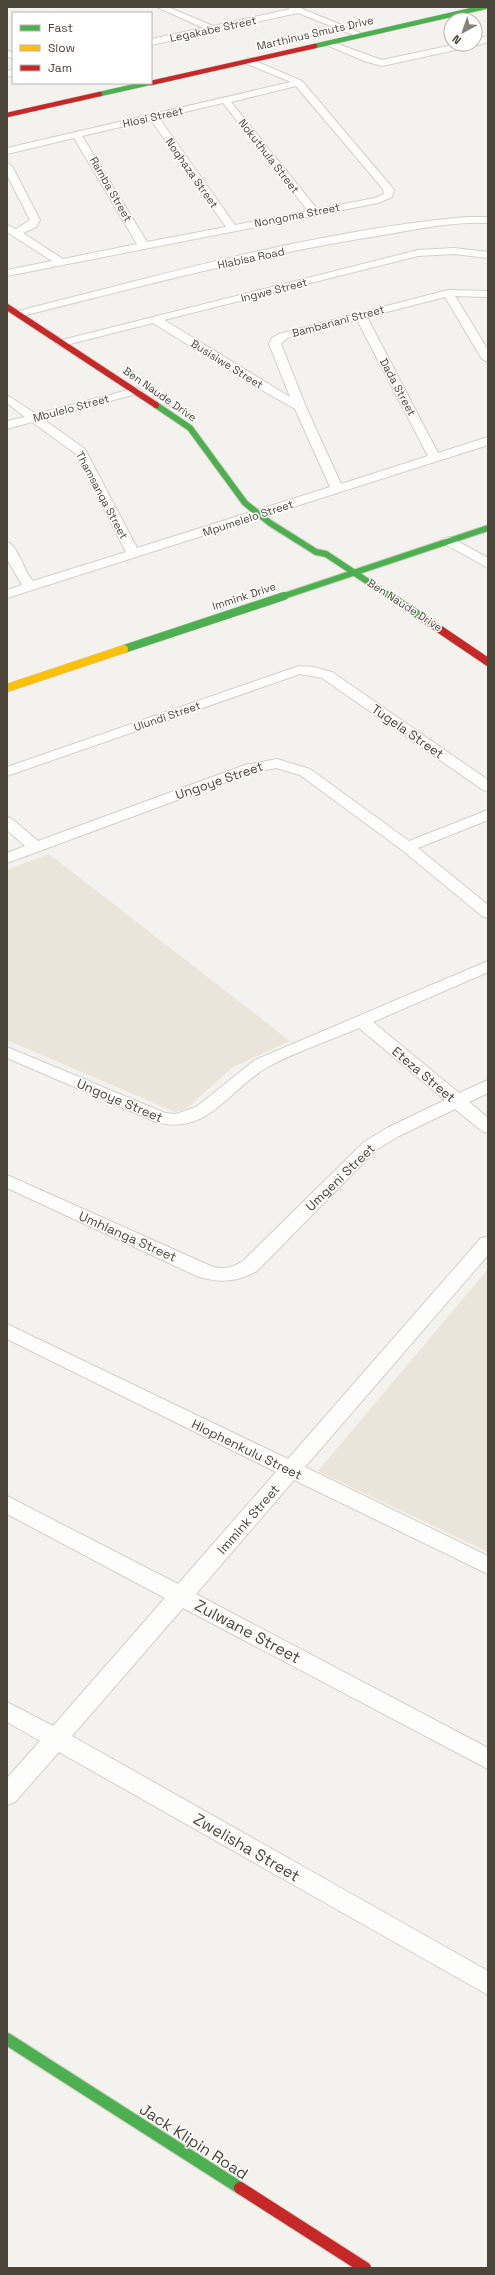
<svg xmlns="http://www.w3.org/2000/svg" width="495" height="2275" font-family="'Space Grotesk',sans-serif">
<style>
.education{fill:#eae5da}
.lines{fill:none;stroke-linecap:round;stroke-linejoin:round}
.street-casing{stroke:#d2d0cb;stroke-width:2}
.fast-far3-casing{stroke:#d3cfc5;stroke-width:5.5}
.fast-far2-casing{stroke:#d3cfc5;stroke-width:8}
.fast-far1-casing{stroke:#d3cfc5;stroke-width:9}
.fast-casing{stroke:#d3cfc5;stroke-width:14}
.slow-casing{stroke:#d3cfc5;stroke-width:9}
.jam-far3-casing{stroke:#d3cfc5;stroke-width:5.5}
.jam-far2-casing{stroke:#d3cfc5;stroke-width:8}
.jam-far1-casing{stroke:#d3cfc5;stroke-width:9}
.jam-casing{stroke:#d3cfc5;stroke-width:14}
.street{fill:#fdfdfc;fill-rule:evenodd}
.fast-far3{stroke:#4caf50;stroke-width:4.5}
.fast-far2{stroke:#4caf50;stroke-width:6}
.fast-far1{stroke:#4caf50;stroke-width:8}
.fast{stroke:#4caf50;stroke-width:12}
.slow{stroke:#ffc107;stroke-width:8}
.jam-far3{stroke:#c62828;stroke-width:4.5}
.jam-far2{stroke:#c62828;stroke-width:6}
.jam-far1{stroke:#c62828;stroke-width:8}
.jam{stroke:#c62828;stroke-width:12}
.labels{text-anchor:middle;stroke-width:3;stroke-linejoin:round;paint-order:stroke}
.far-street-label{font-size:11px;fill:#4b4439;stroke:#fff}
.street-label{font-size:13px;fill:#4b4439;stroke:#fff}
.near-street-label{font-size:16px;fill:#4b4439;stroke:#fff}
</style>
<rect width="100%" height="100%" fill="#f4f2ee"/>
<!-- education -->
<path class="education" d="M 49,854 L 290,1041 L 233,1067 L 186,1109 L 175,1112 L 7,1040 L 7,870 Z
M 488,1269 L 488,1552 L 318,1471 Z"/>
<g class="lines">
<defs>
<path id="street" d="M 157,7 L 168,7 L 213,26 L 290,9 L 287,7 L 298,7 L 365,35 L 358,37 L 298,13 L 151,45 L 151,39 L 203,28 Z
M 488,36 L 488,42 L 478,45 L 382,66 L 364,61 L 322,43 L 329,41 L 382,60 L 457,44 L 475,44 L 475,40 Z
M 7,50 L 13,53 L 13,59 L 7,56 Z
M 248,58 L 302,81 L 390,185 L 394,190 L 392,197 L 378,203 L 7,276 L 7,270 L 52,261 L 7,232 L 7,225 L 16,229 L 30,220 L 7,175 L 7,163 L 12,166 L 40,220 L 36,227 L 23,233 L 63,259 L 137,244 L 74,138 L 7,154 L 7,148 L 291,82 L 245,63 L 244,61 ZM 296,86 L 383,189 L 384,194 L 375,198 L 317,209 L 231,102 ZM 223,103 L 308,211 L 235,225 L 159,118 ZM 151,120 L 226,227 L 147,242 L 82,136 Z
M 13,69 L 13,75 L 7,77 L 7,71 Z
M 466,217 L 488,217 L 488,223 C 449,221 410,231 371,237 C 252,256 135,288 18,317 L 13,314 L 14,312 C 162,275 313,231 466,217 Z
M 454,248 L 488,252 L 488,258 L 454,254 L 418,256 L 164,320 L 290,397 L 269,344 L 272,338 L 279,334 L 448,290 L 488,291 L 488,297 L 455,296 L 488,350 L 488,362 L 482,359 L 445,297 L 367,317 L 438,453 L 488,437 L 488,445 L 7,598 L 7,590 L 22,585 L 7,559 L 7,542 C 18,545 24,572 33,581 L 126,552 L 76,454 L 32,422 L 7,429 L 7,421 L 25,417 L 7,403 L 7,395 L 36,414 L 136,388 L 140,389 L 142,391 L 140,393 L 43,419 L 85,449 L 137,548 L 330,487 L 295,409 L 253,385 L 153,323 L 62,346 L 58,345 L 56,343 L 58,341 L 418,250 ZM 357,320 L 428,456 L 341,484 L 306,407 L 281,344 L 287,338 Z
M 450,537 L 488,558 L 488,568 L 445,544 L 444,541 L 445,538 Z
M 299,666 L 314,667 L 332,672 L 488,780 L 488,791 L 483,790 L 322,678 L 300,674 L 7,776 L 7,767 Z
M 277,759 L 310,769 L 409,841 L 488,810 L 488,820 L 418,848 L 488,905 L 488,918 L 482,916 L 402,850 L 300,775 L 276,768 L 253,772 L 7,863 L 7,853 L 25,846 L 7,830 L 7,817 L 12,819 L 38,841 L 245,765 Z
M 488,961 L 488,972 L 373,1022 L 459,1093 L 488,1080 L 488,1093 L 469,1102 L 488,1118 L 488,1133 L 482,1131 L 455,1109 L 399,1136 L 376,1150 L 257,1271 C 237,1282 221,1283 199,1277 L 7,1188 L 7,1175 L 213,1267 C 225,1270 233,1267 243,1261 L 364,1142 L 387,1128 L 445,1100 L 359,1028 C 331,1040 292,1053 266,1068 C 228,1091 207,1136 156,1122 L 7,1058 L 7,1047 L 165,1113 L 176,1114 L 196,1107 L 255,1060 Z
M 488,1237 L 488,1255 L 305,1467 L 488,1556 L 488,1574 L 294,1480 L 196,1594 L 488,1748 L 488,1769 L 183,1608 L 72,1736 L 488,1971 L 488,1995 L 59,1752 L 15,1802 L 7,1805 L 7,1778 L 40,1741 L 7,1722 L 7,1702 L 53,1726 L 165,1598 L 7,1514 L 7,1496 L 178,1584 L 276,1472 L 7,1339 L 7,1324 L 288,1459 L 481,1238 Z"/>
<path id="fast-far3" d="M 315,46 L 485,7
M 100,94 L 149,83"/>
<path id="fast-far2" d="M 156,405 L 190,428 L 245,503 L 270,523 L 316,552 L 326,554 L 391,597
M 281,597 L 488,528"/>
<path id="fast-far1" d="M 390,596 L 423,618
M 124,649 L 284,596"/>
<path id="fast" d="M 7,2039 L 240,2188"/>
<path id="slow" d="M 7,688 L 124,649"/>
<path id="jam-far3" d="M 151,83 L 315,46
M 7,115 L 100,94"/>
<path id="jam-far2" d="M 7,307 L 156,405"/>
<path id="jam-far1" d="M 423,618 L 488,662"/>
<path id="jam" d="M 240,2188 L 365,2268"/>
</defs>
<!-- street casing -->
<use href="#street" class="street-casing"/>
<!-- fast-far3 casing -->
<use href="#fast-far3" class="fast-far3-casing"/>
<!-- fast-far2 casing -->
<use href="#fast-far2" class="fast-far2-casing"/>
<!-- fast-far1 casing -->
<use href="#fast-far1" class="fast-far1-casing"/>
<!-- fast casing -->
<use href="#fast" class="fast-casing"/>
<!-- slow casing -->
<use href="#slow" class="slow-casing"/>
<!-- jam-far3 casing -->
<use href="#jam-far3" class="jam-far3-casing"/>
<!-- jam-far2 casing -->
<use href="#jam-far2" class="jam-far2-casing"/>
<!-- jam-far1 casing -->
<use href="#jam-far1" class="jam-far1-casing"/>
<!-- jam casing -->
<use href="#jam" class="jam-casing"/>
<!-- street -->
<use href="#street" class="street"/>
<!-- fast-far3 -->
<use href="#fast-far3" class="fast-far3"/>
<!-- fast-far2 -->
<use href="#fast-far2" class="fast-far2"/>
<!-- fast-far1 -->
<use href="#fast-far1" class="fast-far1"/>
<!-- fast -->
<use href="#fast" class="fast"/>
<!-- slow -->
<use href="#slow" class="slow"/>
<!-- jam-far3 -->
<use href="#jam-far3" class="jam-far3"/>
<!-- jam-far2 -->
<use href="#jam-far2" class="jam-far2"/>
<!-- jam-far1 -->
<use href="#jam-far1" class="jam-far1"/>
<!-- jam -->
<use href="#jam" class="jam"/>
</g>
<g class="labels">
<!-- far-street labels -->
<g class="far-street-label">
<text transform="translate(213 29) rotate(-12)" y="4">Legakabe Street</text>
<text transform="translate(315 33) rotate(-13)" y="4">Marthinus Smuts Drive</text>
<text transform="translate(153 117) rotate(-13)" y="4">Hlosi Street</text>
<text transform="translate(269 156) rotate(52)" y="4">Nokuthula Street</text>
<text transform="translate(192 173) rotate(55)" y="4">Noqhaza Street</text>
<text transform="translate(111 189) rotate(60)" y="4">Ramba Street</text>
<text transform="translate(297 215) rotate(-11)" y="4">Nongoma Street</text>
<text transform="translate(251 258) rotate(-12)" y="4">Hlabisa Road</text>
<text transform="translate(274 290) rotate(-14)" y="4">Ingwe Street</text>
<text transform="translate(338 321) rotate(-15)" y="4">Bambanani Street</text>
<text transform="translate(227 364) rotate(32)" y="4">Busisiwe Street</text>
<text transform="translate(398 387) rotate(62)" y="4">Dada Street</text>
<text transform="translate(160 394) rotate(35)" y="4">Ben Naude Drive</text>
<text transform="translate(71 408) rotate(-15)" y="4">Mbulelo Street</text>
<text transform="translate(102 495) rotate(62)" y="4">Thamsanqa Street</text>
<text transform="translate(248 518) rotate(-18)" y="4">Mpumelelo Street</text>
<text transform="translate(244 596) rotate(-18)" y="4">Immink Drive</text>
<text transform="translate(405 605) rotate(33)" y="4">Ben Naude Drive</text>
<text transform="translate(167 716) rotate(-19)" y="4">Ulundi Street</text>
</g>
<!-- street labels -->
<g class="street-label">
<text transform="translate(408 731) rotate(35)" y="5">Tugela Street</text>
<text transform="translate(219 780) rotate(-19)" y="5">Ungoye Street</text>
<text transform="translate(424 1074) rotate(40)" y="5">Eteza Street</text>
<text transform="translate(120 1100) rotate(23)" y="5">Ungoye Street</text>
<text transform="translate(340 1177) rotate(-44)" y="5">Umgeni Street</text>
<text transform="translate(128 1236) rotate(24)" y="5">Umhlanga Street</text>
<text transform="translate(247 1449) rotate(26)" y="5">Hlophenkulu Street</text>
<text transform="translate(248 1519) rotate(-49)" y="5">Immink Street</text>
</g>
<!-- near-street labels -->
<g class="near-street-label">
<text transform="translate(248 1631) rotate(28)" y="6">Zulwane Street</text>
<text transform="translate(247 1847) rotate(30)" y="6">Zwelisha Street</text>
<text transform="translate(194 2141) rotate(33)" y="6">Jack Klipin Road</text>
</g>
</g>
<!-- border -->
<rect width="495" height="2275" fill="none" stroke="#4b4439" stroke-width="16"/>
<!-- legend -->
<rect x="12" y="12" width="140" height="72" fill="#ffffff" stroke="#b7b4b0"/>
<rect x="20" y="25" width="20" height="6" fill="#4caf50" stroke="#b7b4b0"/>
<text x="48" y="32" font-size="12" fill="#4b4439">Fast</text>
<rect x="20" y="45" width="20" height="6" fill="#ffc107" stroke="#b7b4b0"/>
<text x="48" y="52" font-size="12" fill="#4b4439">Slow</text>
<rect x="20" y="65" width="20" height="6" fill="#c62828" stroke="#b7b4b0"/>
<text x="48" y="72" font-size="12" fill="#4b4439">Jam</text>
<!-- north arrow -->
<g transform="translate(463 32) rotate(220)"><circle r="19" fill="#ffffff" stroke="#b7b4b0"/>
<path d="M0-3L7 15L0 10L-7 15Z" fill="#868178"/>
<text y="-6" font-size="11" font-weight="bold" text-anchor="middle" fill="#4b4439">N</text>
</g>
</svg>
